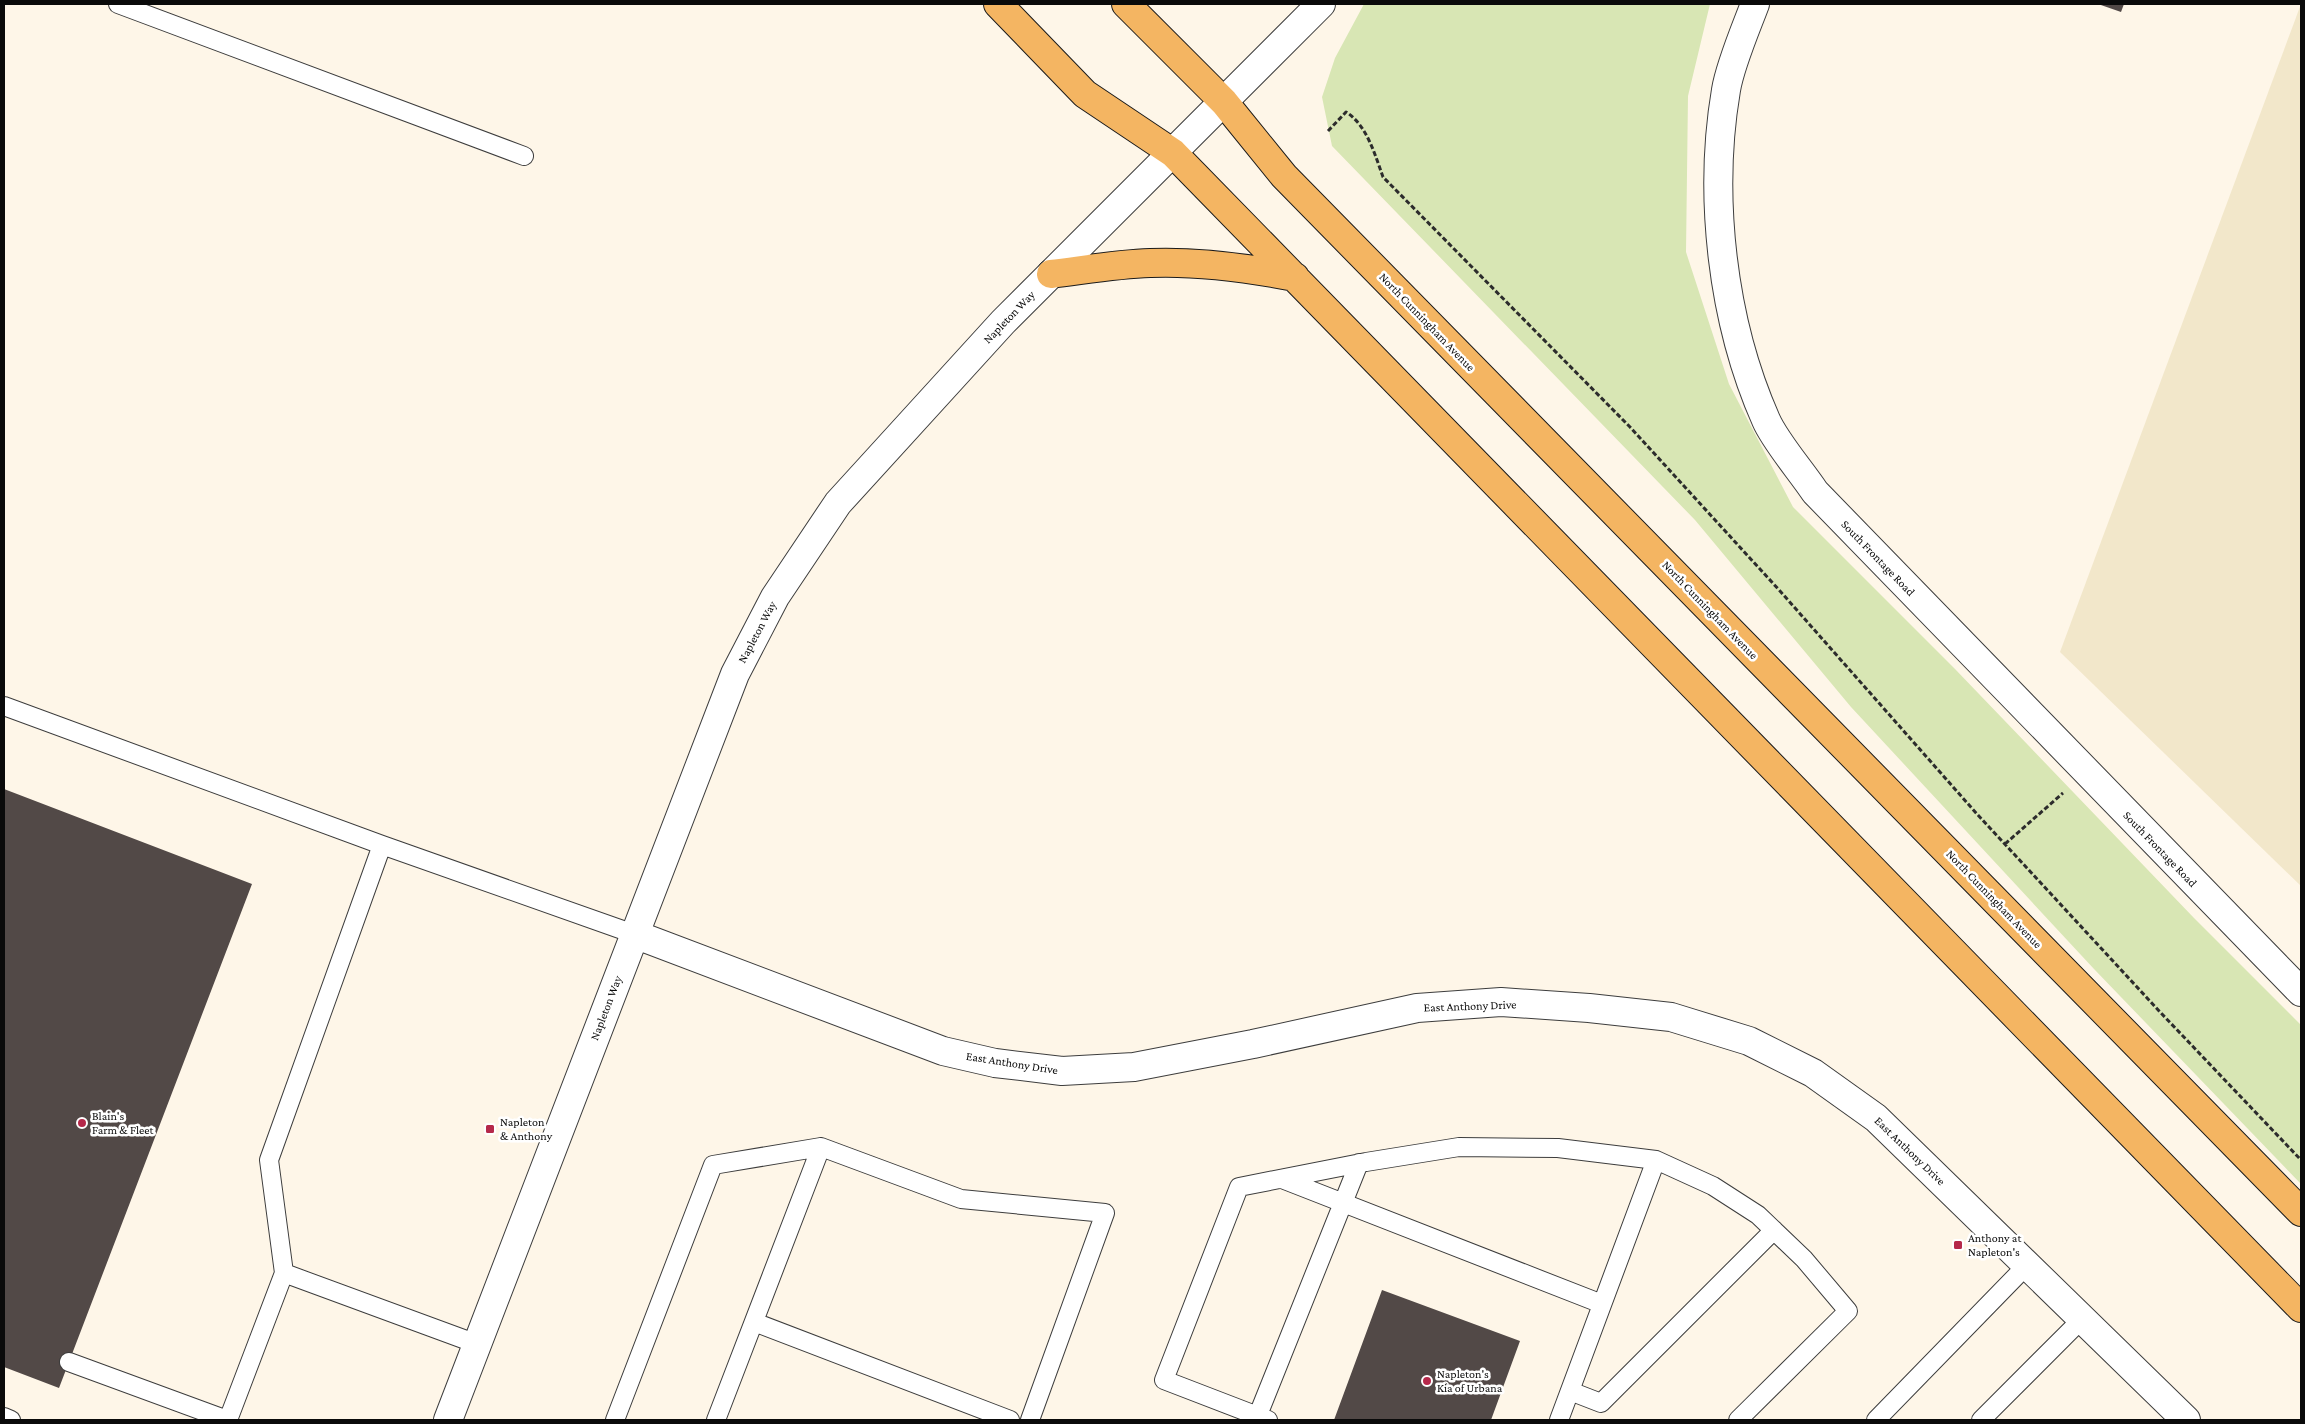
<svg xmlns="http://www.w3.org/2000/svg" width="2305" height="1424" font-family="'Crimson Pro',serif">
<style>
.farmland{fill:#f2e7ca}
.green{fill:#d8e6b4}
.building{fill:#524947}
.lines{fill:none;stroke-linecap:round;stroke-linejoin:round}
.service-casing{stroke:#3d3d3d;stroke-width:20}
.minor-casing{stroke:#3d3d3d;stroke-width:30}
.primary-casing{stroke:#1b1b1b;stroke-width:30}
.path{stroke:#2c2c2c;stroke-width:3;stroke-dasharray:5 2.5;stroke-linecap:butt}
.service{stroke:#fff;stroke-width:18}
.minor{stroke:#fff;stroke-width:28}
.primary{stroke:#f4b562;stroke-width:28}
.poi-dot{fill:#b5284a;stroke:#fff;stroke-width:2}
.labels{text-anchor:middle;stroke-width:5;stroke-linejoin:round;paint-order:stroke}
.street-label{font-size:12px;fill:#0a0a0a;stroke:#fff}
.poi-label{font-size:12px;fill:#0a0a0a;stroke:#fff;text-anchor:start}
</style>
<rect width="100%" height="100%" fill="#fef6e8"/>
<!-- farmland -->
<path class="farmland" d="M 2301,4 L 2301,886 L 2060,652 Z"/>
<!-- green -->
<path class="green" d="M 1364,4 L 1710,4 L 1688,96 L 1686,252 L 1729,384 L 1793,507 L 1955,669 L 2194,918 L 2301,1025 L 2301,1184 L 2094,969 L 1851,707 L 1695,520 L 1332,146 L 1322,97 L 1335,58 Z"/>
<!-- building -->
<path class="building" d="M 2098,4 L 2124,4 L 2121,12 Z
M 4,789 L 252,884 L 59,1388 L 4,1367 Z
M 1382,1290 L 1520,1341 L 1491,1420 L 1334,1420 Z"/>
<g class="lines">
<defs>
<path id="service" d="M 118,4 L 524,156
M 4,706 L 382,845 L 634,934
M 382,845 L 269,1160 L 284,1273 L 477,1344
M 1282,1179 L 1602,1304
M 754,1322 L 1010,1420
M 69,1362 L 227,1420
M 1570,1391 L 1601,1403 L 1774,1230
M 4,1417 L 11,1420
M 228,1420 L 284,1273
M 615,1420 L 713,1165 L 821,1147 L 961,1199 L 1105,1213 L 1030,1420
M 716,1420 L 821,1147
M 1256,1420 L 1359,1163
M 1268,1420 L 1164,1380 L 1239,1187 L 1366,1162 L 1459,1147 L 1558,1148 L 1656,1160 L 1713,1186 L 1758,1215 L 1804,1259 L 1848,1311 L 1738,1420
M 1559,1420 L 1656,1160
M 1876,1420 L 2027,1265
M 1981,1420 L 2082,1319"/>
<path id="minor" d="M 1755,4 C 1746,28 1730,65 1726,90 C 1708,196 1722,321 1766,420 C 1775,441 1801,471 1815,492 L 2301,992
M 634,934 L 943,1051 L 995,1063 L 1062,1071 L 1134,1067 L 1253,1044 L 1417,1008 L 1501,1002 L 1589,1008 L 1671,1017 L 1749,1041 L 1813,1073 L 1876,1118 L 2186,1420
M 448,1420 L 735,674 L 775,597 L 838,503 L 1003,322 L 1321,4"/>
<path id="primary" d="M 998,4 L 1085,94 L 1173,153 L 2301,1308
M 1126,4 L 1224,102 L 1284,176 L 2301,1212
M 1051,274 C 1084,270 1117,264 1150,263 C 1198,261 1248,268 1295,277"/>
</defs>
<!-- service casing -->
<use href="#service" class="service-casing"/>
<!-- minor casing -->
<use href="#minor" class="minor-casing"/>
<!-- primary casing -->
<use href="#primary" class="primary-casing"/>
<!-- path -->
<path class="path" d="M 1328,131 L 1346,112 C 1367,125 1375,155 1383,177 L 1630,427 L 1780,591 L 1977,814 L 2161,1013 L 2301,1160
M 2005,844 L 2063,793"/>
<!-- service -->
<use href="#service" class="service"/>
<!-- minor -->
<use href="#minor" class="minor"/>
<!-- primary -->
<use href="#primary" class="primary"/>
</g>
<!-- markers -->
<g class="poi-dot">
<circle cx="82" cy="1123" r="5"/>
<rect x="485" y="1124" width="10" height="10" rx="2.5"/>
<rect x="1953" y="1240" width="10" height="10" rx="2.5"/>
<circle cx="1427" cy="1381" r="5"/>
</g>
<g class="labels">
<!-- street labels -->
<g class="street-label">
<text transform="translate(1009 317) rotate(-46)" y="4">Napleton Way</text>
<text transform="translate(1427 322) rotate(46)" y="4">North Cunningham Avenue</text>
<text transform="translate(1878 558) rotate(46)" y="4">South Frontage Road</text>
<text transform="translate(1710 610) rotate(46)" y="4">North Cunningham Avenue</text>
<text transform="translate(757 632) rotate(-62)" y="4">Napleton Way</text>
<text transform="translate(2160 849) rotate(46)" y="4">South Frontage Road</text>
<text transform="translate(1994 899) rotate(46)" y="4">North Cunningham Avenue</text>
<text transform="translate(1470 1006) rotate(-2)" y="4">East Anthony Drive</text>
<text transform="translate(606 1008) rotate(-69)" y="4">Napleton Way</text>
<text transform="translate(1012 1063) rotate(9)" y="4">East Anthony Drive</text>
<text transform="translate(1910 1151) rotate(44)" y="4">East Anthony Drive</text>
</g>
<!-- poi labels -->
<g class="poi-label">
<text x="92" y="1120">Blain's<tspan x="92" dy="14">Farm &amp; Fleet</tspan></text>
<text x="500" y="1126">Napleton<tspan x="500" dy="14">&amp; Anthony</tspan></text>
<text x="1968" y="1242">Anthony at<tspan x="1968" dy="14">Napleton's</tspan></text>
<text x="1437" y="1378">Napleton's<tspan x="1437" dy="14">Kia of Urbana</tspan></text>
</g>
</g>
<!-- border -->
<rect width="2305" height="1424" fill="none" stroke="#0a0a0a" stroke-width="10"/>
</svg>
